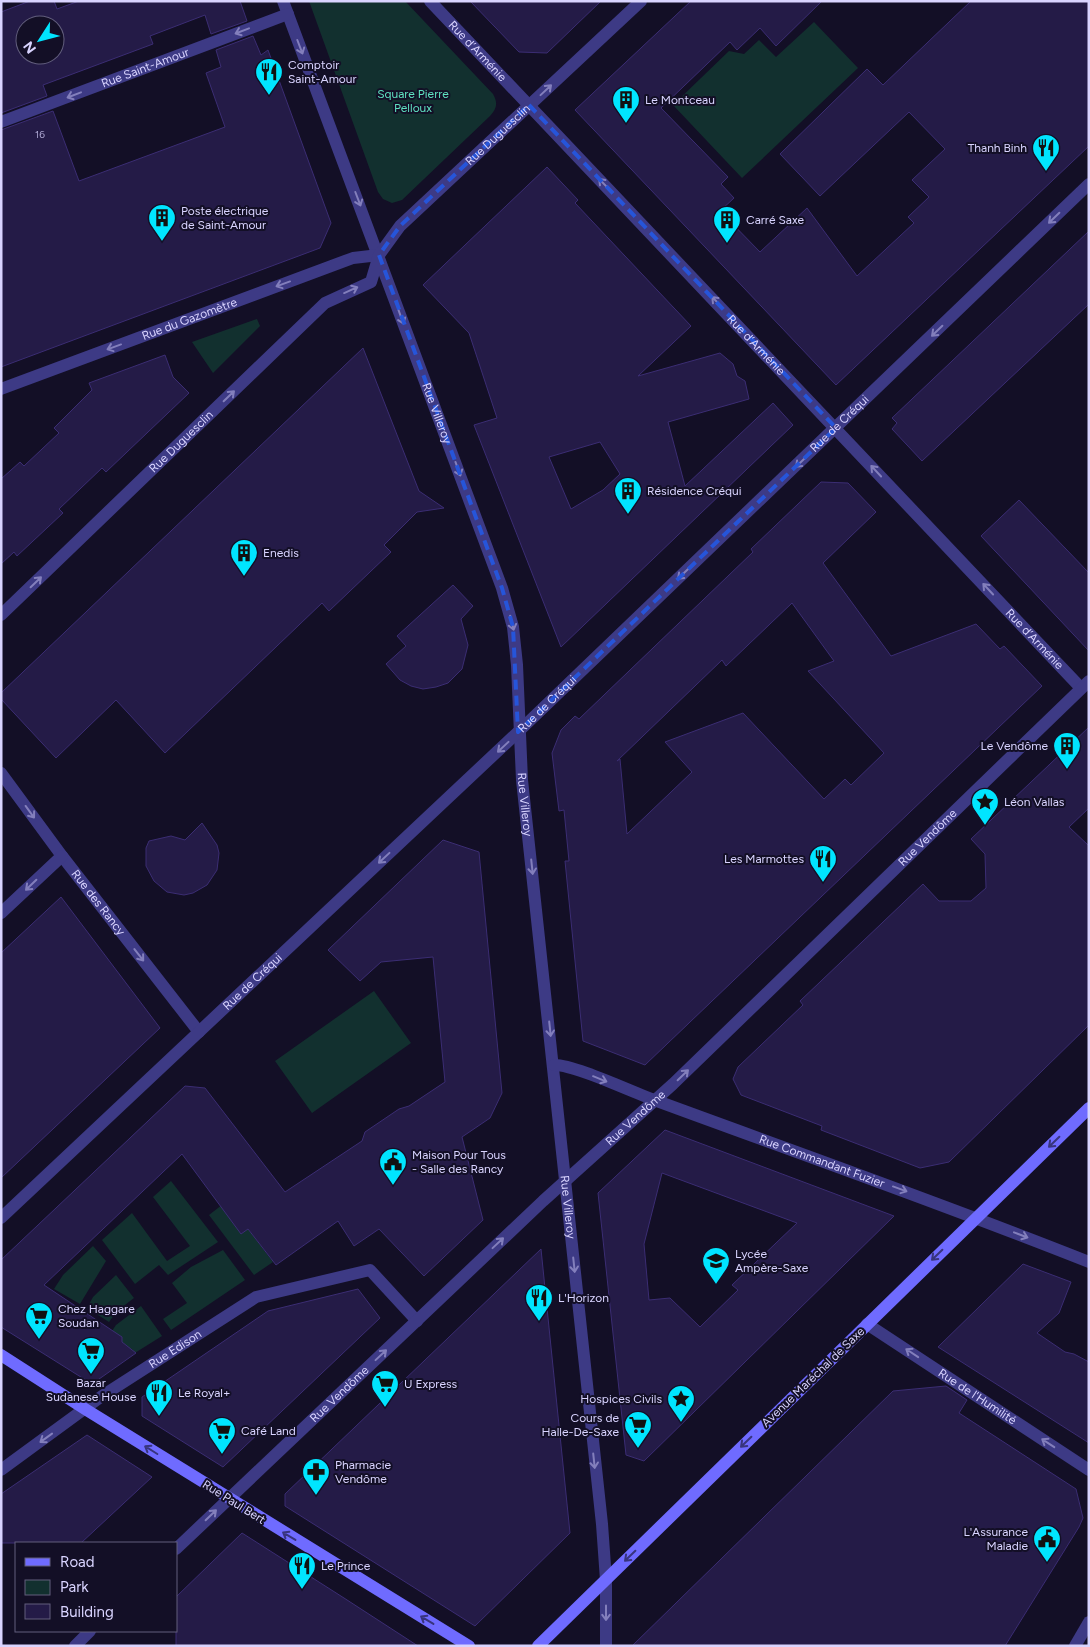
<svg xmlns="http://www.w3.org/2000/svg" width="1090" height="1647" font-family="Figtree,sans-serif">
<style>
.green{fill:#12302f}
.building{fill:#241b47;stroke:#3b2d73;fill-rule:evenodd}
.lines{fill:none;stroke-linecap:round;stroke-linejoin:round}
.street{stroke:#3d3a85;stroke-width:12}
.secondary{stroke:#6f6bff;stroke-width:12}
.oneway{stroke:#837fbc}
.oneway2{stroke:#38347d}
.marked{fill:none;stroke:#2655da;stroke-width:4;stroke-dasharray:10 6;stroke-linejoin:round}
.labels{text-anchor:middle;stroke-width:4;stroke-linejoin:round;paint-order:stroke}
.number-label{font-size:10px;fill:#aca6d1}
.street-label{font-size:12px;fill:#d9d4ff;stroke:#130f26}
.poi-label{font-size:12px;fill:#d9d4ff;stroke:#130f26;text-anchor:start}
.park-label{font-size:12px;fill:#5fe0c0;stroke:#130f26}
</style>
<rect width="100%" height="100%" fill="#130f26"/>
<!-- green -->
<path class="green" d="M 309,1 L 405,1 L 493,94 C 498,103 497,108 490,116 L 402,200 L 392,203 L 383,199 L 378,192 Z
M 814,22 L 858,68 L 742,178 L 673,105 L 729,51 L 744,54 L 759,40 L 776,57 Z
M 257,319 L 260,326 L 213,373 L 192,342 Z
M 374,991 L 411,1043 L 312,1113 L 275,1061 Z
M 171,1181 L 218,1242 L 168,1275 L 159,1265 L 135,1284 L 102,1240 L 132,1213 L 167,1261 L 190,1246 L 153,1197 Z
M 227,1201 L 273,1262 L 254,1275 L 209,1215 Z
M 93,1246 L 106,1261 L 80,1304 L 54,1289 L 63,1275 Z
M 223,1250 L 245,1280 L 171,1330 L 163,1319 L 187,1303 L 172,1283 L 191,1267 Z
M 116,1275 L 134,1298 L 117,1311 L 109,1322 L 87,1308 L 93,1297 Z
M 141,1306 L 162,1336 L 130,1356 L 133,1350 L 120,1343 L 112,1331 L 116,1325 Z"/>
<!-- building -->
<path class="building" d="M 30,1 L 54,1 L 57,9 L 79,1 L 240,1 L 247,21 L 211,34 L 205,15 L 150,36 L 153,44 L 43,85 L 47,96 L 1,113 L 1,12 ZM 25,25 L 55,25 L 55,55 L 25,55 Z
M 470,1 L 601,1 L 547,53 L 519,52 Z
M 691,1 L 822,1 L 776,46 L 760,28 L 737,50 L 730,42 L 661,108 L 728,177 L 721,184 L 734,198 L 720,211 L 760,252 L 807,208 L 857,276 L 914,223 L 908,217 L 929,197 L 912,180 L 945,149 L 909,112 L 820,196 L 780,154 L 867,69 L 883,85 L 971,1 L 1089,1 L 1089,146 L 836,385 L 575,110 Z
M 253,36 L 261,55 L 268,50 L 331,223 L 320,248 L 1,367 L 1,130 L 53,111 L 79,181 L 225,127 L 206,73 L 221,67 L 216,50 Z
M 547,167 L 578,200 L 575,203 L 691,326 L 638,376 L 720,353 L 733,364 L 737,376 L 745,381 L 749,399 L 668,422 L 685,486 L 773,403 L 793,425 L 561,647 L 474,425 L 497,418 L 469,333 L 423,285 ZM 600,442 L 620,474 L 603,490 L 571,509 L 549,457 Z
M 1089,231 L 1089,304 L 922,461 L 892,429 L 897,423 L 892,418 Z
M 363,348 L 419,491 L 444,508 L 417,512 L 384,545 L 391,552 L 329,611 L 322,603 L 165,753 L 116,700 L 56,758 L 1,699 L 1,693 Z
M 165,355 L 173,377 L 189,393 L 106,472 L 102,468 L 59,509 L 63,513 L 17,556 L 14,552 L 1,564 L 1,479 L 20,462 L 24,466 L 59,433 L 54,428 L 92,390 L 89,383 Z
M 821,482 L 848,483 L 876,512 L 823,563 L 891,656 L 976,624 L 1000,649 L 1004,646 L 1042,686 L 645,1065 L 583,1041 L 565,861 L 569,861 L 564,810 L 559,811 L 552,753 L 561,730 L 575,716 L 579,719 L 753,552 L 751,549 ZM 792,603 L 834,661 L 808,671 L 884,753 L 851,785 L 845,779 L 824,799 L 743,713 L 665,742 L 692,772 L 627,834 L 620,759 L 617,761 L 722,660 L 726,666 Z
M 1019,500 L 1089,573 L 1089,651 L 981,536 Z
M 453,585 L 473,606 L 461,619 L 468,645 L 462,669 L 448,683 L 436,687 L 423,689 L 411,686 L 400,680 L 386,664 L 406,646 L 397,636 Z
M 1089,727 L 1089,808 L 1069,827 L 1089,846 L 1089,1025 L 949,1162 L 920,1168 L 821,1130 L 822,1126 L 741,1095 L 733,1079 L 738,1067 L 803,1005 L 800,1001 L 923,884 L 939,901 L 971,901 L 986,888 L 985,854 L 971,839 Z
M 202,823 L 217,845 L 219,853 L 217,870 L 207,885 L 193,893 L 184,895 L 167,892 L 154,881 L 146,866 L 146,848 L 149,841 L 171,836 L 185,840 Z
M 443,840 L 479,852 L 502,1093 L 490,1118 L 462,1137 L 483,1220 L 424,1276 L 379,1229 L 354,1246 L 338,1221 L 276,1265 L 248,1229 L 241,1234 L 182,1154 L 44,1285 L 122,1337 L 122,1342 L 136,1353 L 92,1384 L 1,1327 L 1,1260 L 185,1086 L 205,1088 L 285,1192 L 362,1141 L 365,1132 L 399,1109 L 409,1106 L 445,1082 L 433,957 L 381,962 L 360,981 L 328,950 Z
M 61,897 L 160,1028 L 1,1178 L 1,953 Z
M 665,1130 L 894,1216 L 644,1461 L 626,1455 L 598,1193 ZM 662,1173 L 797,1223 L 732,1285 L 738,1290 L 700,1327 L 670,1298 L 649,1300 L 644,1244 Z
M 541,1249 L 570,1533 L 475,1626 L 285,1506 L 285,1494 Z
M 1023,1264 L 1071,1282 L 1059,1313 L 1037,1333 L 1065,1352 L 1074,1354 L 1089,1362 L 1089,1443 L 938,1347 Z
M 358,1289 L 380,1318 L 223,1467 L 142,1416 L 142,1397 L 268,1311 Z
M 946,1386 L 967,1400 L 959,1413 L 1076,1489 L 1083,1518 L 1079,1527 L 1005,1646 L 632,1646 L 893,1391 Z
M 87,1435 L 152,1477 L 81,1543 L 1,1543 L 1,1494 Z
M 242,1533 L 344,1598 L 418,1646 L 176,1646 L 176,1597 Z"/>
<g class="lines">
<!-- street -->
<g class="street">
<path id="s1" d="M 283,1 L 502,588 L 513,627 L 517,665 L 522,780 L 602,1524 L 606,1580 L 606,1646"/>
<path id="s2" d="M 430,1 L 1081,688"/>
<path id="s3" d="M 1,122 L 288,14"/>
<path id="s4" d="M 1,389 L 353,258 L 379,255"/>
<path id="s5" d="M 1,615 L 325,303 L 371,282 L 379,255 L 400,226 L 641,1"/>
<path id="s6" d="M 1,773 L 62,856 L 199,1032"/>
<path d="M 1,913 L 62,856"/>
<path id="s7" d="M 554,1065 C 573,1064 634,1093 657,1101 C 801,1154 946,1205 1089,1262"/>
<path id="s8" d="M 1,1218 L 518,732 L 1089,184"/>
<path id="s9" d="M 867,1324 L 1089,1470"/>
<path id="s10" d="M 1,1470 L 102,1396 L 256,1297 L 370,1270 L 417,1321"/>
<path id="s11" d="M 176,1549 L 543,1201 L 673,1084 L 1089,681"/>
<path d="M 75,1646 L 90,1631"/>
<path d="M 1075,1646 L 1089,1622"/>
</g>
<!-- secondary -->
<path class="secondary" d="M 1,1355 L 85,1409 L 469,1646
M 538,1646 L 1089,1108"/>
</g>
<!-- one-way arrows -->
<defs><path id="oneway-shaft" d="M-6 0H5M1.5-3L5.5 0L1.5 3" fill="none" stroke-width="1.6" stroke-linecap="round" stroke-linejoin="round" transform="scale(1.25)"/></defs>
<g class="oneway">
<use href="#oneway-shaft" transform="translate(242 31) rotate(159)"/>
<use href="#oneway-shaft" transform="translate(300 47) rotate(69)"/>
<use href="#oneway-shaft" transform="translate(546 90) rotate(-43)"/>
<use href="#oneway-shaft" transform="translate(74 95) rotate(159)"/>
<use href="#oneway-shaft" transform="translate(604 184) rotate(-134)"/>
<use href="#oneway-shaft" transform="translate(358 199) rotate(69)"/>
<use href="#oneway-shaft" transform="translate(1054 218) rotate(136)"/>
<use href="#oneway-shaft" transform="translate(283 284) rotate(160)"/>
<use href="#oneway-shaft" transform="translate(351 290) rotate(-24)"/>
<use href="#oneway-shaft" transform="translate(717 302) rotate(-134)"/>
<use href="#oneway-shaft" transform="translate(401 317) rotate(70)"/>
<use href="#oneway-shaft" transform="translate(937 331) rotate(136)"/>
<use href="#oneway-shaft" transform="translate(114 347) rotate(160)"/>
<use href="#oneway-shaft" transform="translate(229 396) rotate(-44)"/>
<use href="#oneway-shaft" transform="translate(801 462) rotate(136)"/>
<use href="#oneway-shaft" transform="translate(458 469) rotate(70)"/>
<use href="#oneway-shaft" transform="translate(876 471) rotate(-133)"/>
<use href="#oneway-shaft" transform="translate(683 574) rotate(136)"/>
<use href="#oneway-shaft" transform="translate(36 582) rotate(-44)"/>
<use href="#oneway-shaft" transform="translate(988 589) rotate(-133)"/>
<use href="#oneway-shaft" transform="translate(512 623) rotate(76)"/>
<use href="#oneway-shaft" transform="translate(503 747) rotate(137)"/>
<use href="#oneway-shaft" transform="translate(30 812) rotate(54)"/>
<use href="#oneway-shaft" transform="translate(384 858) rotate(137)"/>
<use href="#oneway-shaft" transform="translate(532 867) rotate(84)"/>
<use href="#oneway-shaft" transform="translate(31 885) rotate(136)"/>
<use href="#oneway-shaft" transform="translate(139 955) rotate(52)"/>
<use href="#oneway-shaft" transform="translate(550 1029) rotate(84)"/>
<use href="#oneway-shaft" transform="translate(683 1075) rotate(-44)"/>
<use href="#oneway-shaft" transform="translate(600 1079) rotate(22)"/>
<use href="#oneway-shaft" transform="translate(900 1189) rotate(20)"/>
<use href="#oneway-shaft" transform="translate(1021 1235) rotate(21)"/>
<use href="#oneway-shaft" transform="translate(498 1243) rotate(-43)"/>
<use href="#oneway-shaft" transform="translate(574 1265) rotate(84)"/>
<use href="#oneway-shaft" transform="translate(912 1353) rotate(-146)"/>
<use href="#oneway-shaft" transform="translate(381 1355) rotate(-43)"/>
<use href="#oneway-shaft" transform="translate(46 1438) rotate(144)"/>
<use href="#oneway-shaft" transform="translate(1048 1443) rotate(-147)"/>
<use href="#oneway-shaft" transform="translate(594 1461) rotate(84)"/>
<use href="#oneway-shaft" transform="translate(211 1515) rotate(-44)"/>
<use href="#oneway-shaft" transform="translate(606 1613) rotate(90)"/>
</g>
<g class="oneway2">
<use href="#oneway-shaft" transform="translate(1054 1142) rotate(136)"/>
<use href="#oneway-shaft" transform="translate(937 1255) rotate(136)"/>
<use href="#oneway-shaft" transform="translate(746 1442) rotate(136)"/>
<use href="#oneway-shaft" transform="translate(151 1450) rotate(-148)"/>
<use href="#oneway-shaft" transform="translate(289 1536) rotate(-149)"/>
<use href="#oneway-shaft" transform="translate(630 1556) rotate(136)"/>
<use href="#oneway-shaft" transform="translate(427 1620) rotate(-149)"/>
</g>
<!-- marked area -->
<path class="marked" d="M 529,105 L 836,428 L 518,732 L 513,627 L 502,588 L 379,255 L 400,226 Z"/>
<!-- icons -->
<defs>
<symbol id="restaurant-pin" viewBox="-11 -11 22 30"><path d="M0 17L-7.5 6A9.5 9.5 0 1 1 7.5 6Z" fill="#00e5ff" stroke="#130f26"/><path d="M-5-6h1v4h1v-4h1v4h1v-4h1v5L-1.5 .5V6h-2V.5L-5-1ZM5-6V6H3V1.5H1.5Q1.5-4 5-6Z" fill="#111"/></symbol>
<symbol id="building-pin" viewBox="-11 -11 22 30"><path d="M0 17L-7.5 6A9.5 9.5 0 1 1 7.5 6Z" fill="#00e5ff" stroke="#130f26"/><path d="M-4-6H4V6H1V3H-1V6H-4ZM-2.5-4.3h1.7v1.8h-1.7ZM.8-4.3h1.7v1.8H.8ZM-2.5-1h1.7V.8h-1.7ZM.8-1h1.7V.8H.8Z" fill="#111"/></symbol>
<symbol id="sight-pin" viewBox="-11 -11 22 30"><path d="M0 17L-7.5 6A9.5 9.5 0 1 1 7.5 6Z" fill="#00e5ff" stroke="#130f26"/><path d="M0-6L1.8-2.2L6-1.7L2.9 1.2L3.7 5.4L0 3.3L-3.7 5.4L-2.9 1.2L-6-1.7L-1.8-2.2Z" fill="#111"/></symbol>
<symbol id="civic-pin" viewBox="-11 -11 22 30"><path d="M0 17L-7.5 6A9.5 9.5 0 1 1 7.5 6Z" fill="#00e5ff" stroke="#130f26"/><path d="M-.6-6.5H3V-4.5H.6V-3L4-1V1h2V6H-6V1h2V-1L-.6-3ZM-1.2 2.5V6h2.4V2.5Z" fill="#111"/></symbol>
<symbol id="school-pin" viewBox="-11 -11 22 30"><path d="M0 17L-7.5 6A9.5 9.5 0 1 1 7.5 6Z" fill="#00e5ff" stroke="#130f26"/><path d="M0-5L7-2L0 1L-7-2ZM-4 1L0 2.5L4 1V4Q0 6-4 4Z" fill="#111"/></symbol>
<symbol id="supermarket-pin" viewBox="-11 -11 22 30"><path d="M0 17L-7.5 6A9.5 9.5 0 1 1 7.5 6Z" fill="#00e5ff" stroke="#130f26"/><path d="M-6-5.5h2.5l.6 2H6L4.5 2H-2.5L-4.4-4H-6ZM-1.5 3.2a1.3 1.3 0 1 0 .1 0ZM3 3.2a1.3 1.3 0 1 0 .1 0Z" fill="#111"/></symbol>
<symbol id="pharmacy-pin" viewBox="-11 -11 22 30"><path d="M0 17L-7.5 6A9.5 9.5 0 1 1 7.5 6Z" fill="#00e5ff" stroke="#130f26"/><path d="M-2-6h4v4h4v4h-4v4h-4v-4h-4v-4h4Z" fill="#111"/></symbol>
</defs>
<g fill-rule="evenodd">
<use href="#restaurant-pin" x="253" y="56" width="32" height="43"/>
<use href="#building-pin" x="610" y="84" width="32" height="43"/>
<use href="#restaurant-pin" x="1030" y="132" width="32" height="43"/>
<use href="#building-pin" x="146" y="202" width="32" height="43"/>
<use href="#building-pin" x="711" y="204" width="32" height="43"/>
<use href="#building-pin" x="612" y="475" width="32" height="43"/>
<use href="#building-pin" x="228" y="537" width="32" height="43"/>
<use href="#building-pin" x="1051" y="730" width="32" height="43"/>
<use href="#sight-pin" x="969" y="786" width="32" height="43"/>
<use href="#restaurant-pin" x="807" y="843" width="32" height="43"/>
<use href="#civic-pin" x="377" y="1146" width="32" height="43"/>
<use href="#school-pin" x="700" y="1245" width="32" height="43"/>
<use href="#restaurant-pin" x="523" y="1282" width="32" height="43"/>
<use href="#supermarket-pin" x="23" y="1300" width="32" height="43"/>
<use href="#supermarket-pin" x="75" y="1335" width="32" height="43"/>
<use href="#supermarket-pin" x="369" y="1368" width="32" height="43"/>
<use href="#restaurant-pin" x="143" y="1377" width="32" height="43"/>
<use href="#sight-pin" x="665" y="1383" width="32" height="43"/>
<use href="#supermarket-pin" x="622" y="1409" width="32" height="43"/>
<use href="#supermarket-pin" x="206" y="1415" width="32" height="43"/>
<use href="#pharmacy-pin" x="300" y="1456" width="32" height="43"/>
<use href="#civic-pin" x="1031" y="1523" width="32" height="43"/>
<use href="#restaurant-pin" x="286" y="1550" width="32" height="43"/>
</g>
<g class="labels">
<!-- number labels -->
<g class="number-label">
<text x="40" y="138">16</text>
</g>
<!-- street labels -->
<g class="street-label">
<text dy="4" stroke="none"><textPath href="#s2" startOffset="69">Rue d’Arménie</textPath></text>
<text dy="4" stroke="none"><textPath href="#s3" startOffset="154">Rue Saint-Amour</textPath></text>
<text dy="4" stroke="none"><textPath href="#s5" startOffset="698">Rue Duguesclin</textPath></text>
<text dy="4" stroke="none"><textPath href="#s4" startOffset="201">Rue du Gazomètre</textPath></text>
<text dy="4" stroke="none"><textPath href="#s2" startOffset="474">Rue d’Arménie</textPath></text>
<text dy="4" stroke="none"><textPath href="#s1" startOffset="440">Rue Villeroy</textPath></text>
<text dy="4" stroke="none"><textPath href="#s8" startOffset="1155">Rue de Créqui</textPath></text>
<text dy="4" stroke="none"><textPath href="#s5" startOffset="250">Rue Duguesclin</textPath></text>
<text dy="4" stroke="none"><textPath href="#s2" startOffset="879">Rue d’Arménie</textPath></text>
<text dy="4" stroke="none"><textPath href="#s8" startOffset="750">Rue de Créqui</textPath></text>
<text dy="4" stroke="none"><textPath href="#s1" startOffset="845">Rue Villeroy</textPath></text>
<text dy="4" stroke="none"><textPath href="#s11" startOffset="1035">Rue Vendôme</textPath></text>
<text dy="4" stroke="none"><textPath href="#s6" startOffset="162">Rue des Rancy</textPath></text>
<text dy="4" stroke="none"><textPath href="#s8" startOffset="345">Rue de Créqui</textPath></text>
<text dy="4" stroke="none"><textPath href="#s11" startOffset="630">Rue Vendôme</textPath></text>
<text dy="4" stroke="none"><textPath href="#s7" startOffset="285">Rue Commandant Fuzier</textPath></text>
<text dy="4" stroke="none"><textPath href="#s1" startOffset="1250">Rue Villeroy</textPath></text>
<text dy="4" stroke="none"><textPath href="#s10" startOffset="212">Rue Edison</textPath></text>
<text transform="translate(813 1377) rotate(-44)" y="4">Avenue Maréchal de Saxe</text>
<text dy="4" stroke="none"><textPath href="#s11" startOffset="225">Rue Vendôme</textPath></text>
<text dy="4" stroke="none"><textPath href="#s9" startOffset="132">Rue de l'Humilité</textPath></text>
<text transform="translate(234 1502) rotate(32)" y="4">Rue Paul Bert</text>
</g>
<!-- poi labels -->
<g class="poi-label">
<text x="288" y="69">Comptoir<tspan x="288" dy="14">Saint-Amour</tspan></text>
<text x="645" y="104">Le Montceau</text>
<text x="1027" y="152" text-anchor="end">Thanh Binh</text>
<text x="181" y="215">Poste électrique<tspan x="181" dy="14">de Saint-Amour</tspan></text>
<text x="746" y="224">Carré Saxe</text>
<text x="647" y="495">Résidence Créqui</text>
<text x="263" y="557">Enedis</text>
<text x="1048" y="750" text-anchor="end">Le Vendôme</text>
<text x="1004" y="806">Léon Vallas</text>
<text x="804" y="863" text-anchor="end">Les Marmottes</text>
<text x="412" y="1159">Maison Pour Tous<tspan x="412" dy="14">- Salle des Rancy</tspan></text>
<text x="735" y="1258">Lycée<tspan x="735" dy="14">Ampère-Saxe</tspan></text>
<text x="558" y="1302">L'Horizon</text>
<text x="58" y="1313">Chez Haggare<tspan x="58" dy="14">Soudan</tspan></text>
<text x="91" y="1387" text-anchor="middle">Bazar<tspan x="91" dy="14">Sudanese House</tspan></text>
<text x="404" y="1388">U Express</text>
<text x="178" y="1397">Le Royal+</text>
<text x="662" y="1403" text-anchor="end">Hospices Civils</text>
<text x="619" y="1422" text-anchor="end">Cours de<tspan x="619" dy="14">Halle-De-Saxe</tspan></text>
<text x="241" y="1435">Café Land</text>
<text x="335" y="1469">Pharmacie<tspan x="335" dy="14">Vendôme</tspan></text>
<text x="1028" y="1536" text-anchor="end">L'Assurance<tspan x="1028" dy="14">Maladie</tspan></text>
<text x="321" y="1570">Le Prince</text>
</g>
<!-- park labels -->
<g class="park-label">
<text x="413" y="98">Square Pierre<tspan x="413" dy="14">Pelloux</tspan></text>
</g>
</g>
<!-- border -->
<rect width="1090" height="1647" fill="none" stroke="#d9d4ff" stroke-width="5"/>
<!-- legend -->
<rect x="15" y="1542" width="162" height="90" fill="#130f26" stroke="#625e7d"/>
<rect x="25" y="1558" width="25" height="8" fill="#6f6bff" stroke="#625e7d"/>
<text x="60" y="1567" font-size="15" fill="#d9d4ff">Road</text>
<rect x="25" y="1580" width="25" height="15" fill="#12302f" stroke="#625e7d"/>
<text x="60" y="1592" font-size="15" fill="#d9d4ff">Park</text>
<rect x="25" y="1604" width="25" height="15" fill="#241b47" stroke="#625e7d"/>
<text x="60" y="1617" font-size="15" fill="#d9d4ff">Building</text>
<!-- north arrow -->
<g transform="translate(40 40) rotate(234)"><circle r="24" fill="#130f26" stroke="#625e7d"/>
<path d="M0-4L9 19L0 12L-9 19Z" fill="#00e5ff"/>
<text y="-8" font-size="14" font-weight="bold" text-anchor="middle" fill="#d9d4ff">N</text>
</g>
</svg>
